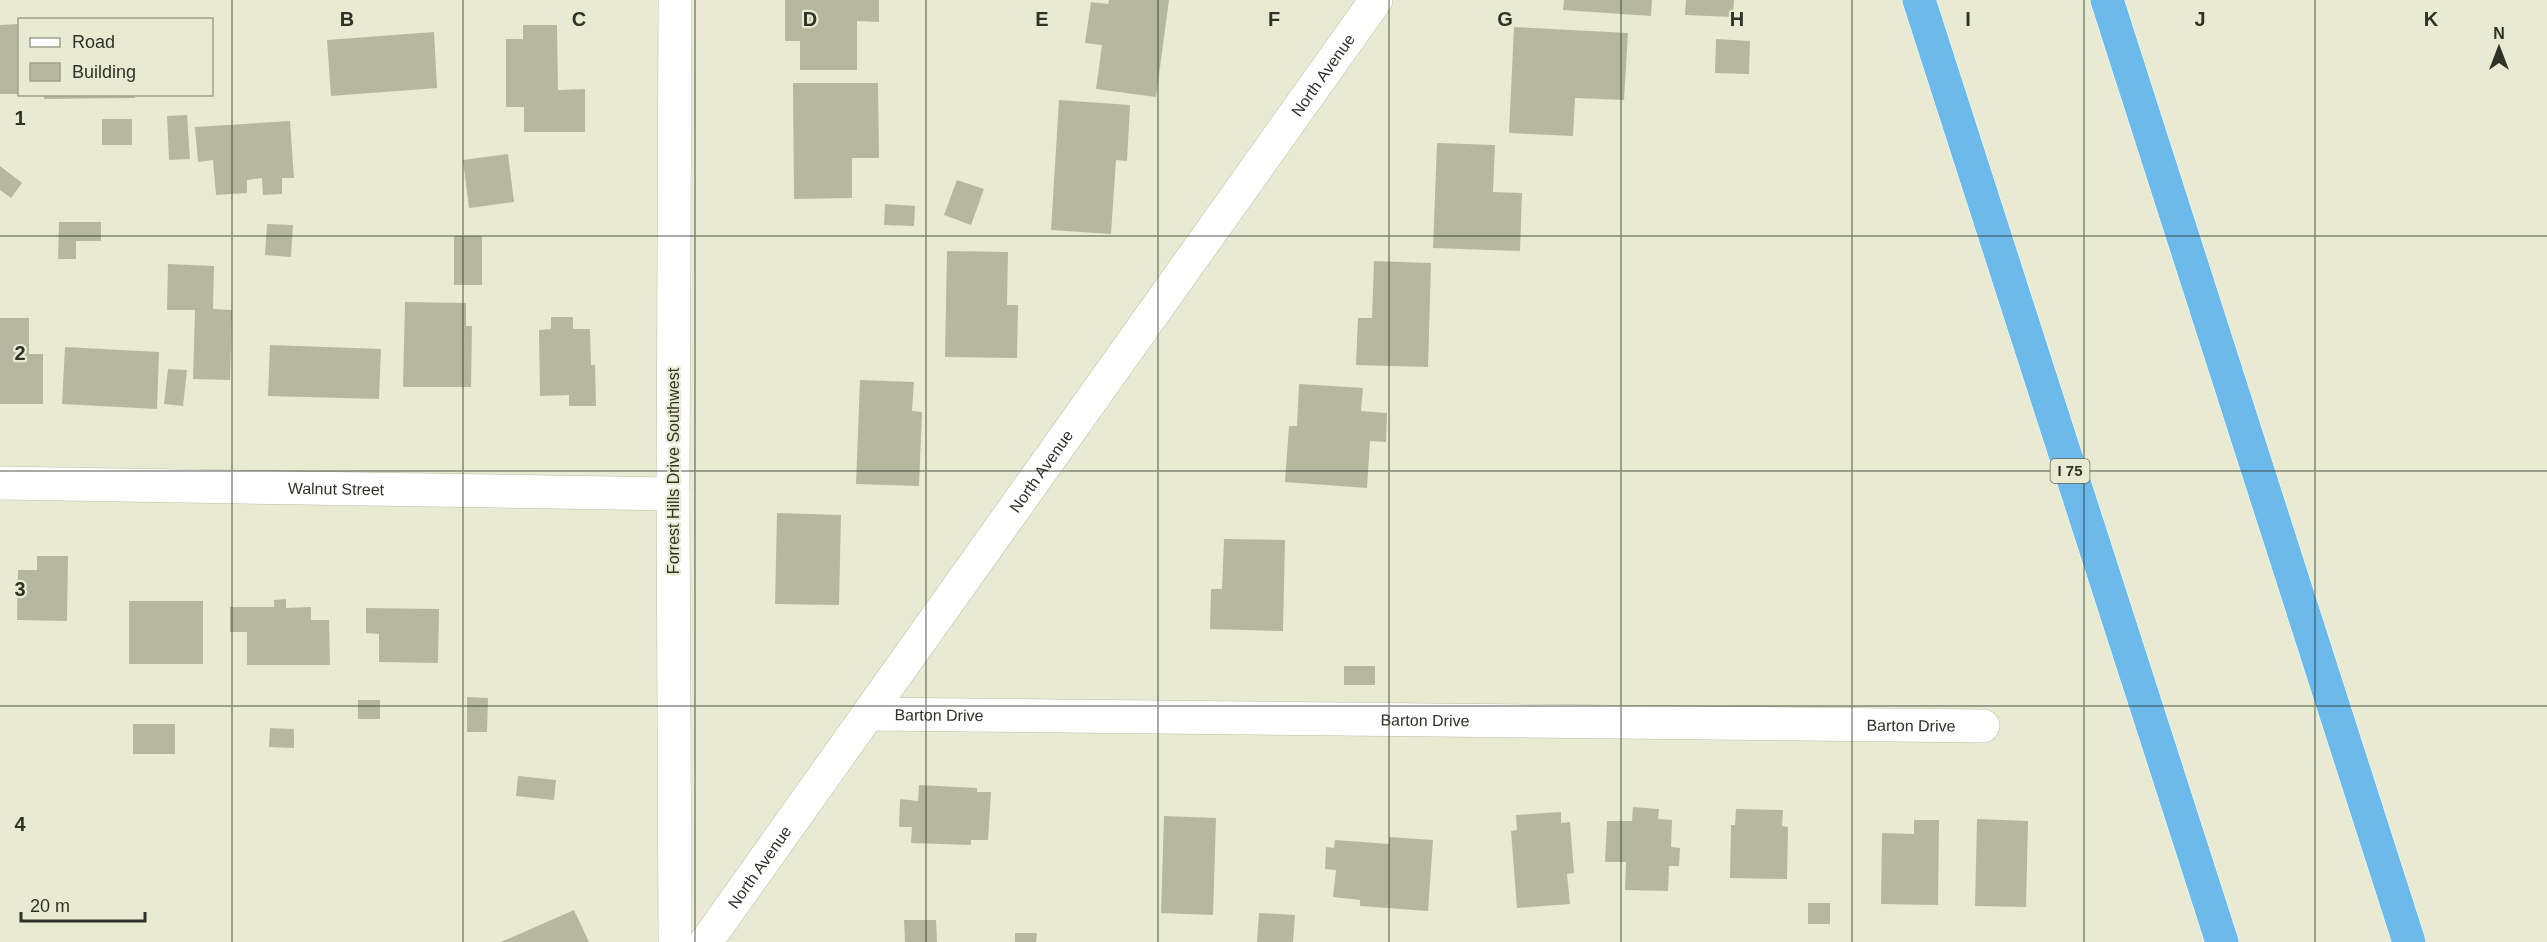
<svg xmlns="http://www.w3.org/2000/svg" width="2547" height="942" font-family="Helvetica,sans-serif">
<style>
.building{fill:#b5b89f}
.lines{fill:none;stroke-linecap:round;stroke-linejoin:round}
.street-casing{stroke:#babda5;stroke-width:34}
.highway-casing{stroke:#fff;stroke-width:34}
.street{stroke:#fff;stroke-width:33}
.highway{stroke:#6cbaec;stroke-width:33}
.grid{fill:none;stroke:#303127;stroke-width:1.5;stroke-opacity:0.55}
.labels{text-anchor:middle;stroke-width:4.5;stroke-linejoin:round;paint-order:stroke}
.shield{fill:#e8ebd2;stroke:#67695a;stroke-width:1.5}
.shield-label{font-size:15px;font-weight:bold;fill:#303127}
.street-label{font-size:16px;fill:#303127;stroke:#e8ebd2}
.grid-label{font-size:20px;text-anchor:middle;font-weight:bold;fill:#303127;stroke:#e8ebd2;stroke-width:4.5;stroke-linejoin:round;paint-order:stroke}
</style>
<rect width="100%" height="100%" fill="#e8ebd2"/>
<!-- building -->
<path class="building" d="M 785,0 L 879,0 L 879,22 L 857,21 L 857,70 L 800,70 L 800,41 L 785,41 Z
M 1109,0 L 1169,0 L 1156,97 L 1096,89 L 1102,45 L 1085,43 L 1091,2 L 1108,4 Z
M 1564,0 L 1652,0 L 1651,16 L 1563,10 Z
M 1686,0 L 1734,0 L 1733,17 L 1685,15 Z
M 20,24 L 20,94 L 0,94 L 0,25 Z
M 523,25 L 557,25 L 558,90 L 585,89 L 585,132 L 524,132 L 524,107 L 506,107 L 506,39 L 523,39 Z
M 1514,27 L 1628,33 L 1624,100 L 1575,98 L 1573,136 L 1509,133 Z
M 434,32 L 437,88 L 331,96 L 327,40 Z
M 1716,39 L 1750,41 L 1749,74 L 1715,73 Z
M 793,83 L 878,83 L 879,158 L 852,158 L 852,198 L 794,199 Z
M 44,94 L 135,94 L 135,98 L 44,99 Z
M 1059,100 L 1130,105 L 1127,161 L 1116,160 L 1111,234 L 1051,230 Z
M 187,115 L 190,159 L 169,160 L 167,116 Z
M 102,119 L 132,119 L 132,145 L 102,145 Z
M 290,121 L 294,178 L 282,178 L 282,194 L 263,195 L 262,178 L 247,180 L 247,193 L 216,195 L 213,160 L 198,162 L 195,127 Z
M 1437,143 L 1495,145 L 1493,192 L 1522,193 L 1520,251 L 1433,248 Z
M 508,154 L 514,202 L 469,208 L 463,160 Z
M 0,166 L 22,183 L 11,198 L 0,190 Z
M 957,180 L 984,189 L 971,225 L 944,215 Z
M 885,204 L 915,206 L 914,226 L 884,225 Z
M 59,222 L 101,222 L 101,241 L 76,241 L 76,259 L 58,259 Z
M 267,224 L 293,225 L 291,257 L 265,255 Z
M 454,236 L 482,236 L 482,285 L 454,285 Z
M 947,251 L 1008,252 L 1007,305 L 1018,305 L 1017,358 L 945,357 Z
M 1374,261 L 1431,263 L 1428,367 L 1356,365 L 1358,318 L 1372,318 Z
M 168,264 L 214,266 L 213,309 L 232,310 L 230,380 L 193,379 L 195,310 L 167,310 Z
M 405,302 L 466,303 L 466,326 L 472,326 L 471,387 L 403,387 Z
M 551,317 L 573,317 L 573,329 L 590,329 L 591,365 L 595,365 L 596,406 L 569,406 L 569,395 L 540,396 L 539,330 L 551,329 Z
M 0,318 L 29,318 L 29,354 L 43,354 L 43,404 L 0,404 Z
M 270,345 L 381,349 L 379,399 L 268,396 Z
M 65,347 L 159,352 L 157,409 L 62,404 Z
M 168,369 L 187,370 L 183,406 L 164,404 Z
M 860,380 L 914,382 L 912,411 L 922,412 L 919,486 L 856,484 Z
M 1299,384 L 1363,388 L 1361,411 L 1387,413 L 1386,442 L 1370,441 L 1367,488 L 1285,482 L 1289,426 L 1297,426 Z
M 777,513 L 841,515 L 839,605 L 775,604 Z
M 1224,539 L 1285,540 L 1283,631 L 1210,629 L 1211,589 L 1222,589 Z
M 37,556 L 68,556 L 67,621 L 17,620 L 18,570 L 37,570 Z
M 286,599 L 286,608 L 311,607 L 311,620 L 329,620 L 330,665 L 247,665 L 247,632 L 230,632 L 230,607 L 274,607 L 274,600 Z
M 129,601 L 203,601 L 203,664 L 129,664 Z
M 366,608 L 439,609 L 438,663 L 379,662 L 379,634 L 366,633 Z
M 1344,666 L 1375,666 L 1375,685 L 1344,685 Z
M 467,697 L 488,698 L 487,732 L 467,732 Z
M 358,700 L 380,700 L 380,719 L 358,719 Z
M 133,724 L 175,724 L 175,754 L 133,754 Z
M 270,728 L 294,729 L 294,748 L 269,747 Z
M 518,776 L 556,780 L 554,800 L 516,796 Z
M 919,785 L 977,788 L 977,792 L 991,792 L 988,840 L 971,840 L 971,845 L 911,843 L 912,827 L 899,827 L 900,799 L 918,801 Z
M 1633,807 L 1659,809 L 1658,819 L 1672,820 L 1671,847 L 1680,848 L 1679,866 L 1669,866 L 1668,891 L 1625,890 L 1626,862 L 1605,862 L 1607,821 L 1632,821 Z
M 1736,809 L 1783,810 L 1782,826 L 1788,827 L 1787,879 L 1730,878 L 1731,825 L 1735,825 Z
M 1561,812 L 1561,823 L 1570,822 L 1574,873 L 1567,874 L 1570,904 L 1517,908 L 1511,831 L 1517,830 L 1516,815 Z
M 1164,816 L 1216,818 L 1213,915 L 1161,913 Z
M 1977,819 L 2028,821 L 2026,907 L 1975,906 Z
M 1914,820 L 1939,820 L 1938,905 L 1881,904 L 1882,833 L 1914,834 Z
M 1389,837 L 1433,840 L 1428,911 L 1360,906 L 1360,900 L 1333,897 L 1336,870 L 1325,869 L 1326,847 L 1334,848 L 1335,840 L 1389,844 Z
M 1808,903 L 1830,903 L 1830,924 L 1808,924 Z
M 574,910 L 589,942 L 501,942 Z
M 1259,913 L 1295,915 L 1293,942 L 1257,942 Z
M 904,920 L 936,920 L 937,942 L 905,942 Z
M 1015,933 L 1037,933 L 1036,942 L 1015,942 Z"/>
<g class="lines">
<defs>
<g id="street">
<path d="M 675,0 L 673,494 L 675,942"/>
<path id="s1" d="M 0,483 L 673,494"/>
<path id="s2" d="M 869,714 L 1983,726"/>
<path id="s3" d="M 706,942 L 1376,0"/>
</g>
<path id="highway" d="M 1919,0 L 2222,942
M 2107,0 L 2409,942"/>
</defs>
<!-- street casing -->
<use href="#street" class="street-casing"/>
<!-- highway casing -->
<use href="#highway" class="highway-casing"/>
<!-- street -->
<use href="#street" class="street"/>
<!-- highway -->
<use href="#highway" class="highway"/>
</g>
<!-- grid -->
<path class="grid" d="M 232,0 L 232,942M 463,0 L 463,942M 695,0 L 695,942M 926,0 L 926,942M 1158,0 L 1158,942M 1389,0 L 1389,942M 1621,0 L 1621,942M 1852,0 L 1852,942M 2084,0 L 2084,942M 2315,0 L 2315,942M 0,236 L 2547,236M 0,471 L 2547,471M 0,706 L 2547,706"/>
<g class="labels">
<!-- shield labels -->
<rect class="shield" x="2050.5" y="459" width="39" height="24" rx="4.5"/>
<g class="shield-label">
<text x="2070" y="476">I 75</text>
</g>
<!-- street labels -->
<g class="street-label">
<text dy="6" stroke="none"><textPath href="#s3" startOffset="1064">North Avenue</textPath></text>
<text transform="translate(673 471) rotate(-90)" y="6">Forrest Hills Drive Southwest</text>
<text dy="6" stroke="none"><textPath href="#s3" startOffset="578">North Avenue</textPath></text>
<text dy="6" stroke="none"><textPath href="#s1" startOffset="336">Walnut Street</textPath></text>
<text dy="6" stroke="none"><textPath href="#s2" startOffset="70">Barton Drive</textPath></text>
<text dy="6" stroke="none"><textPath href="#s2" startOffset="556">Barton Drive</textPath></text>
<text dy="6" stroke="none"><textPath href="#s2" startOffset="1042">Barton Drive</textPath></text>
<text dy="6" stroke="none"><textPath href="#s3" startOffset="92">North Avenue</textPath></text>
</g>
</g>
<g class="grid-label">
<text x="347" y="26">B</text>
<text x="579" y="26">C</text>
<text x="810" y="26">D</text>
<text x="1042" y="26">E</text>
<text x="1274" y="26">F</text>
<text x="1505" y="26">G</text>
<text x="1737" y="26">H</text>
<text x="1968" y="26">I</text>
<text x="2200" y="26">J</text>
<text x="2431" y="26">K</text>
<text x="20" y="125">1</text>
<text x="20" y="360">2</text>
<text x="20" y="596">3</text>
<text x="20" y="831">4</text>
</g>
<!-- legend -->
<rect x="18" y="18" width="195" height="78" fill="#e8ebd2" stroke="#9ea18e" stroke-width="1.5"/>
<rect x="30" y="38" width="30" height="9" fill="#ffffff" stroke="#9ea18e" stroke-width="1.5"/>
<text x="72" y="48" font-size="18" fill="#303127">Road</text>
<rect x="30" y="63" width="30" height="18" fill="#b5b89f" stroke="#9ea18e" stroke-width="1.5"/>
<text x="72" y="78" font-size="18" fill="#303127">Building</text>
<!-- north arrow -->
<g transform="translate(2499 48)" stroke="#e8ebd2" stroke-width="4.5" paint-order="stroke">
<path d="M0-4.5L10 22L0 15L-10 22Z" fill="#303127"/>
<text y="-9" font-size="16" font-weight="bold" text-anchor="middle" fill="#303127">N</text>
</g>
<!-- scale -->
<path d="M21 912v9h124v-9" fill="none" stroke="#303127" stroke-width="3"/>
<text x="30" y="912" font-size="18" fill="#303127" stroke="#e8ebd2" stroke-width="4.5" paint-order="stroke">20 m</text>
</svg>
